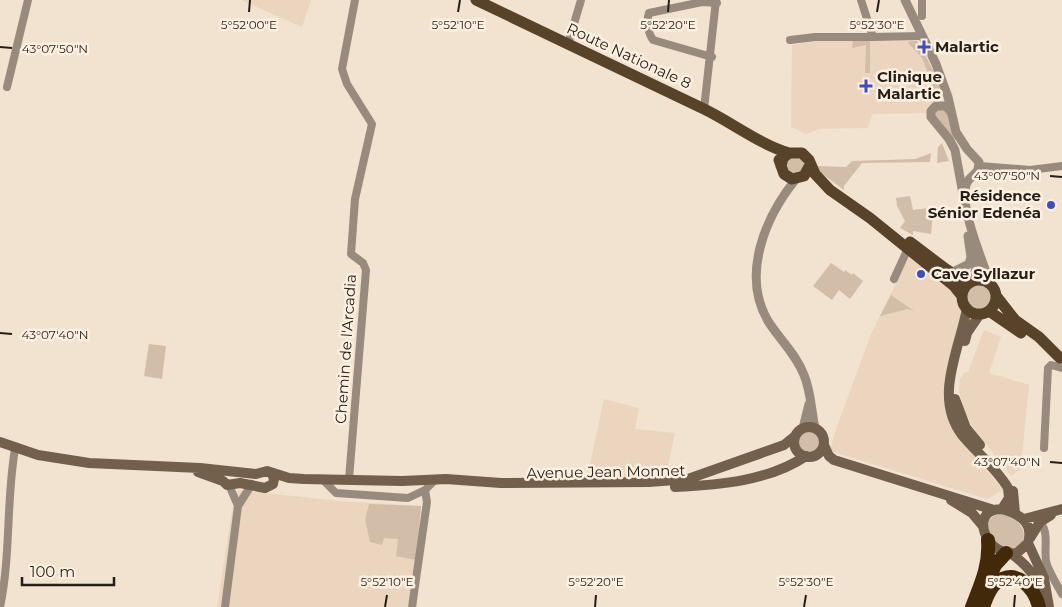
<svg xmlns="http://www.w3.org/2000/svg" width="1062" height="607" font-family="Montserrat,sans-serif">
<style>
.built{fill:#ebd5be}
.green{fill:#d2bea8}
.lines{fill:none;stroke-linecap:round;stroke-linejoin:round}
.minor{stroke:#988b7d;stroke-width:8}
.tertiary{stroke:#988b7d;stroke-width:9}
.secondary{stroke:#73604c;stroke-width:10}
.primary{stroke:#584229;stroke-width:11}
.motorway{stroke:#422909;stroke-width:14}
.ticks{fill:none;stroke:#251f18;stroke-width:2}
.poi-dot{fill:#3b4fc2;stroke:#fdf0e1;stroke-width:2}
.labels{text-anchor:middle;stroke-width:5;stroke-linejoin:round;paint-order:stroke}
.poi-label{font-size:15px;font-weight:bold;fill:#251f18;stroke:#fdf0e1;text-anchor:start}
.street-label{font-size:15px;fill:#251f18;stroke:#fdf0e1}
.ticks-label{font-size:12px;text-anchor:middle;fill:#251f18;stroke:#fdf0e1;stroke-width:5;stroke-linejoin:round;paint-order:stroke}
</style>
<rect width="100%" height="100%" fill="#f2e2d0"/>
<!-- built -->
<path class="built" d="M 241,0 L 311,0 L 302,27 Z
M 820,40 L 917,41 L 939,81 L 941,98 L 926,108 L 927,113 L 873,114 L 867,128 L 819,129 L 806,134 L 791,127 L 792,45 Z
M 909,257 L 952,291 L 963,314 L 945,401 L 950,426 L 1003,490 L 987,499 L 830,451 L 835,432 L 871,334 Z
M 984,330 L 1001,337 L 989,373 L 1029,385 L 1022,455 L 1019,463 L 1022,468 L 1011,476 L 972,426 L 963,408 L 959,390 L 960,379 L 965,372 L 968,372 Z
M 604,399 L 639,408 L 635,429 L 675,433 L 665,478 L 587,478 Z
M 238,490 L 339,501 L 421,506 L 417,607 L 217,607 L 232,511 Z"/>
<!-- green -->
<path class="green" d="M 853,40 L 870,40 L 870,73 L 865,73 L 866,45 L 852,48 Z
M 910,41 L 917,41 C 924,54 947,88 938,101 L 932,101 L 925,96 L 932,96 L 933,86 L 922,58 L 908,43 Z
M 937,110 L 945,110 L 947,112 L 957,139 L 953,141 L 934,114 Z
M 942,143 L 949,161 L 937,163 L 938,147 Z
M 931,153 L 930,162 L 862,163 L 844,186 L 844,190 L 814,168 L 814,160 L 818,166 L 846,167 L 852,161 L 915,159 Z
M 793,154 L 805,161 L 801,174 L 787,173 L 785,160 Z
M 910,196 L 913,210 L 936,207 L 937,211 L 933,212 L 931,234 L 913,231 L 913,235 L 900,228 L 905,221 L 897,206 L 896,198 Z
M 831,263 L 844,272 L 845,270 L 852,275 L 853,273 L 863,281 L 850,299 L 839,290 L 832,300 L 813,286 Z
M966 296a13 13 0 1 1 26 0a13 13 0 1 1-26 0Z
M 891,295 L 914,311 L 908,309 L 880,316 Z
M 149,344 L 166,346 L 162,379 L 144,376 Z
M797 442a12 12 0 1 1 24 0a12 12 0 1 1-24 0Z
M 369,504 L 421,506 L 416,560 L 396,556 L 398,539 L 384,538 L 382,545 L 370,542 L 365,520 Z
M 1002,513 C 1037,522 1026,563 997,542 C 989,536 988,531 988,521 L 995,515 Z"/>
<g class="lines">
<!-- minor -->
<path class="minor" d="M 861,0 L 873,37 L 922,36
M 922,0 L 922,16
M 790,40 L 815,37 L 873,37
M 568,44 L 581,0
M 712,57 L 653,40 C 648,33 646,21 649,13 L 702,2 L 717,3
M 7,87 L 28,0
M 704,109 L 716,0
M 980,166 L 1030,170 L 1062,166
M 894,279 L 910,244
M 1044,448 L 1048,368 L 1051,365 L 1062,368
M 322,479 L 336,493 L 408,498 L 425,490
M 349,479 L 366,270 L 363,263 L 351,254 L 355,199 L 372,124 L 347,84 L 342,69 L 355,0
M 229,485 L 238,506
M 1037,520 C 1052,530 1042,551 1047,565 C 1051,575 1057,585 1062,594
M 0,607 C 11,555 6,501 15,449
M 225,607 L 238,506 L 252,484
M 412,607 L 427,502 L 425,490 L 436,479"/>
<!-- tertiary -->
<path class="tertiary" d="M 905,0 L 936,64 L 948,97 L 956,132 L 967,149 L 979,162 L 978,170 C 974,176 968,178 966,185 C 959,206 983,262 990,283
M 950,111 L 946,106 L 936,106 L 931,111 L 931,117 L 949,139 L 955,150 L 963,194
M 796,179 C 765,217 741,275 768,321 C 780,340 796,354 804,375 C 811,391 811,410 815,428
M 973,254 L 976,267 L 973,281
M 948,269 L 953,272 L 969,264 L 971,257 L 968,236
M 803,428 L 809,404"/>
<!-- secondary -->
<path class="secondary" d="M 967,308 C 960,349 933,397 962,435 C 977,453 996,468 1008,488 L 1009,498 L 1002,509
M 965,341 L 967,333 L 980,314
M 955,399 L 966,428 L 980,445
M794 442a15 15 0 1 1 30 0a15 15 0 1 1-30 0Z
M 0,442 L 38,455 L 89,463 L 200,468 L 256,474 L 267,471 L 289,478 L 304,479 L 402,481 L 446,479 L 501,483 L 649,482 L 688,479 L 784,445 L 795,436
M 824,445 L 829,456 L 834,460 L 994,510
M 198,472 L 223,481 L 227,485 L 240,483 L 265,488 L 273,484 L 274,479 L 272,474
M 675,487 C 719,485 769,481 806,456
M 1013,491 L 1015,513
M 951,500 L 972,513 L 983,526
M 1002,509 C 1020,514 1034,523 1028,543 L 1017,553 C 986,558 967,509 1002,509 Z
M 1024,519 L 1062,509
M 1030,538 L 1040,522 L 1051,515
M 1028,543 L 1044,578 L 1049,607
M 1012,554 C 1029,567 1041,580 1040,603"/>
<!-- primary -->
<path class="primary" d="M 476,0 L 704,109 C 731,122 761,145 789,153
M 779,160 L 784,174 L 792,179 L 804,176 L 810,165
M 781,166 L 783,158 L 789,153 L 802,153 L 809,160 L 815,174 L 830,190 L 870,218 L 954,286 L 962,296
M 910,242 L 959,279 L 970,282
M962 297a17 17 0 1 1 34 0a17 17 0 1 1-34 0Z
M 997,297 L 1015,320 L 1039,337 L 1060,358
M 989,311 L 1021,333"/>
<!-- motorway -->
<path class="motorway" d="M 990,576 L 995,565 L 1006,553
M 972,607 C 981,584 990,565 988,540
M 983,607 C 986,598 989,589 996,583 C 1016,566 1035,589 1039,607"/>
</g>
<!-- ticks -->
<path class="ticks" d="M 249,12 L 250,0M 458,12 L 460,0M 668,12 L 669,0M 877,12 L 879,0M 0,47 L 12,48M 1050,176 L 1062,177M 0,333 L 12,334M 1050,462 L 1062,463M 385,607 L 387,595M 595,607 L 596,595M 804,607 L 806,595M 1014,607 L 1015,595"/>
<!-- markers -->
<g class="poi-dot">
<path d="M921.5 39.5h5v5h5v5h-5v5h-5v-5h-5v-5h5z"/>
<path d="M863.5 78.5h5v5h5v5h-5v5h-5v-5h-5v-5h5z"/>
<circle cx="1051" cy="205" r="5"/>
<circle cx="921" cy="274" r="5"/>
</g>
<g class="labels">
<!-- poi labels -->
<g class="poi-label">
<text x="935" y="52">Malartic</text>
<text x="877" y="82">Clinique<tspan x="877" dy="17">Malartic</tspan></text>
<text x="1041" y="201" text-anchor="end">Résidence<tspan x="1041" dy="17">Sénior Edenéa</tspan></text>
<text x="931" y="279">Cave Syllazur</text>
</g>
<!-- street labels -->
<g class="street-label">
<text transform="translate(629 56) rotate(25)" y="5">Route Nationale 8</text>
<text transform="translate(346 349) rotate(-86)" y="5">Chemin de l'Arcadia</text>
<text transform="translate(606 472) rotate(-1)" y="5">Avenue Jean Monnet</text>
</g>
</g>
<g class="ticks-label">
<text x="249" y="29">5°52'00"E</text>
<text x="458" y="29">5°52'10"E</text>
<text x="668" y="29">5°52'20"E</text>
<text x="877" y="29">5°52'30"E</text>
<text x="55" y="53">43°07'50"N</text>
<text x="1007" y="180">43°07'50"N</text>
<text x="55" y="339">43°07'40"N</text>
<text x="1007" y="466">43°07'40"N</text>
<text x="387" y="586">5°52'10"E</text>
<text x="596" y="586">5°52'20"E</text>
<text x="806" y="586">5°52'30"E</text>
<text x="1015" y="586">5°52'40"E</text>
</g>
<!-- scale -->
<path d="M22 577v8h92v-8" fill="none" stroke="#251f18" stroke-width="2.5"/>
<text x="30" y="577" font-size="15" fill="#251f18" stroke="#fdf0e1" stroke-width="4" paint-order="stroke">100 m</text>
</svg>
